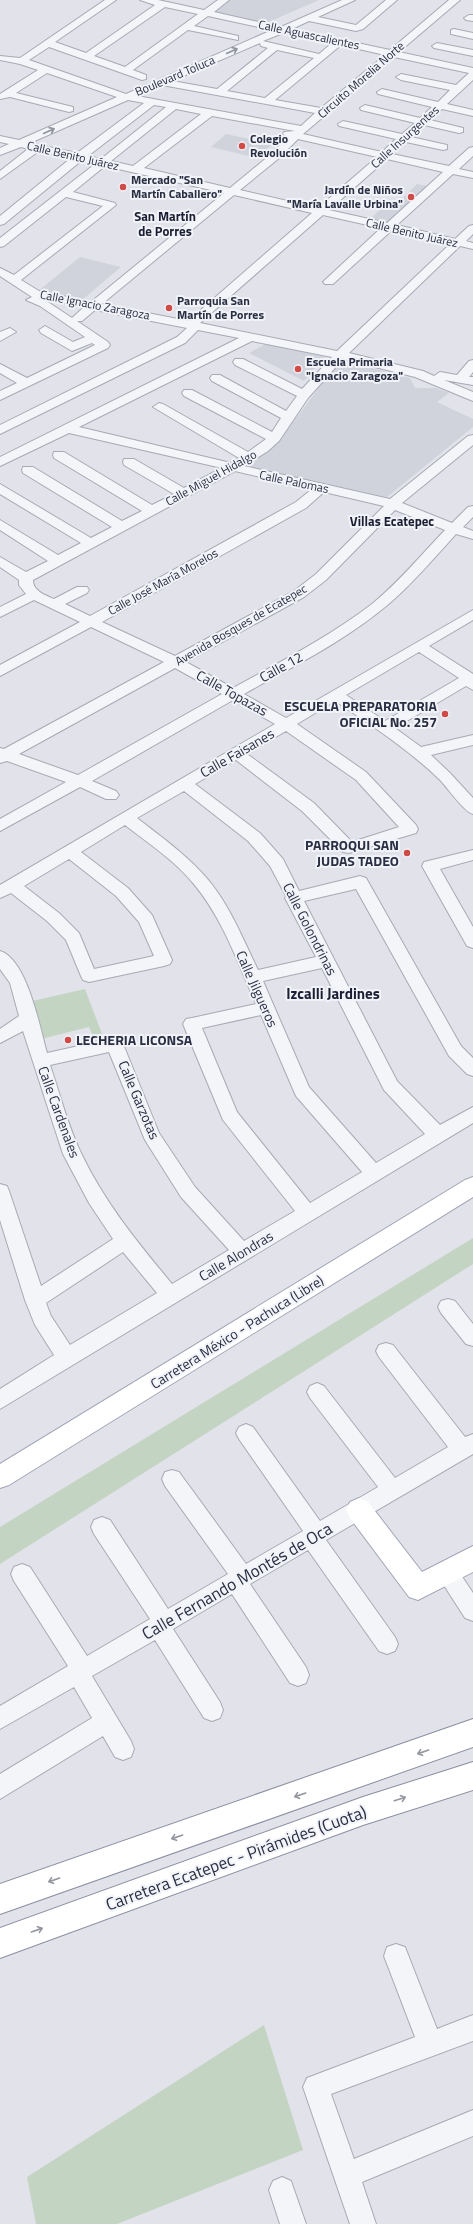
<svg xmlns="http://www.w3.org/2000/svg" width="473" height="2224" font-family="'Titillium Web',sans-serif">
<style>
.built{fill:#d0d2dc}
.green{fill:#c4d4c3}
.lines{fill:none;stroke-linecap:round;stroke-linejoin:round}
.minor-casing{stroke:#a7a9b4;stroke-width:2}
.major-casing{stroke:#a1a5b6;stroke-width:2}
.highway-casing{stroke:#898ea1;stroke-width:2}
.minor{fill:#f4f5f8;fill-rule:evenodd}
.major{fill:#fff;fill-rule:evenodd}
.highway{fill:#fff;fill-rule:evenodd}
.oneway{stroke:#8e929d}
.oneway2{stroke:#9496a0}
.poi-dot{fill:#d04a46;stroke:#f1f3f8;stroke-width:1.5}
.labels{text-anchor:middle;stroke-width:4;stroke-linejoin:round;paint-order:stroke}
.far-street-label{font-size:12px;fill:#292e42;stroke:#f1f3f8}
.far-poi-label{font-size:12px;font-weight:bold;fill:#292e42;stroke:#f1f3f8;text-anchor:start}
.far-neighbourhood-label{font-size:13px;font-weight:bold;fill:#1c1f33;stroke:#f1f3f8}
.street-label{font-size:14px;fill:#292e42;stroke:#f1f3f8}
.poi-label{font-size:14px;font-weight:bold;fill:#292e42;stroke:#f1f3f8;text-anchor:end}
.neighbourhood-label{font-size:15px;font-weight:bold;fill:#1c1f33;stroke:#f1f3f8}
.near-street-label{font-size:17px;fill:#292e42;stroke:#f1f3f8}
</style>
<rect width="100%" height="100%" fill="#e2e3ea"/>
<!-- built -->
<path class="built" d="M 230,0 L 319,0 L 264,24 L 213,13 Z
M 226,134 L 272,144 L 257,158 L 211,147 Z
M 417,184 L 428,186 L 389,225 L 369,220 L 383,207 L 392,209 Z
M 80,257 L 121,267 L 82,300 L 38,291 Z
M 266,344 L 325,357 L 304,381 L 249,353 Z
M 343,361 L 410,378 L 415,388 L 436,388 L 449,393 L 437,402 L 473,419 L 473,427 L 387,497 L 245,466 L 277,444 L 321,385 Z"/>
<!-- green -->
<path class="green" d="M 85,989 L 104,1039 L 95,1041 L 89,1027 L 41,1039 L 28,1002 Z
M 473,1238 L 473,1264 L 0,1564 L 0,1527 Z
M 264,2025 L 303,2150 L 117,2224 L 36,2224 L 27,2177 Z"/>
<g class="lines">
<defs>
<path id="minor" d="M 105,0 L 116,0 L 55,42 L 86,53 L 155,5 L 140,0 L 158,0 L 204,10 L 218,0 L 229,0 L 214,12 L 281,27 L 342,0 L 355,0 L 318,17 L 356,25 L 386,0 L 397,0 L 363,29 L 356,31 L 309,21 L 292,29 L 390,50 L 449,0 L 460,0 L 399,52 L 473,68 L 473,80 L 447,104 L 473,110 L 473,116 L 442,109 L 430,120 L 463,128 L 463,132 L 459,133 L 424,125 L 411,137 L 447,145 L 447,149 L 443,150 L 406,142 L 392,154 L 449,166 L 469,148 L 473,147 L 473,156 L 459,169 L 473,172 L 473,178 L 453,174 L 397,225 L 455,239 L 469,226 L 473,225 L 473,234 L 466,241 L 473,243 L 473,249 L 460,246 L 349,353 L 423,371 L 434,376 L 440,372 L 457,375 L 469,361 L 473,360 L 473,372 L 469,377 L 473,377 L 473,385 L 444,380 L 473,392 L 473,401 L 415,377 L 343,359 L 308,398 L 279,441 L 268,451 L 244,466 L 390,499 L 468,436 L 473,435 L 473,445 L 402,503 L 452,523 L 468,507 L 473,506 L 473,517 L 463,527 L 473,531 L 473,539 L 456,534 C 435,557 415,581 391,602 C 347,640 294,666 244,694 L 286,718 L 473,610 L 473,620 L 429,646 L 473,674 L 473,690 L 466,686 L 395,728 L 421,747 L 473,735 L 473,745 L 431,755 L 450,773 L 473,798 L 473,814 C 463,811 448,788 439,779 C 408,749 371,725 335,701 L 297,724 L 366,772 L 416,825 L 418,829 L 416,833 L 349,853 L 343,852 L 302,811 L 236,760 L 195,784 L 260,833 L 283,859 L 299,891 L 360,876 L 366,878 L 461,1046 L 473,1058 L 473,1076 L 467,1074 L 449,1056 L 356,889 L 304,901 L 397,1081 L 440,1125 L 473,1107 L 473,1123 L 0,1409 L 0,1389 L 54,1355 L 35,1325 L 25,1300 L 0,1220 L 0,1184 L 7,1186 L 9,1191 L 41,1286 L 113,1239 L 89,1203 L 63,1154 L 23,1031 L 0,1043 L 0,1029 L 19,1016 L 10,983 L 0,969 L 0,951 C 27,959 40,1028 47,1053 L 115,1038 L 121,1039 L 159,1133 L 195,1187 L 244,1241 L 295,1211 L 223,1120 L 183,1024 L 186,1019 L 192,1018 L 256,1004 C 238,963 222,917 193,883 C 174,860 148,843 125,825 L 81,852 L 128,888 L 152,915 L 172,960 L 170,964 L 164,966 L 89,982 L 83,980 L 81,976 L 66,940 L 47,921 L 11,893 L 0,898 L 0,885 L 275,724 L 233,700 L 92,781 L 116,791 L 119,795 L 116,799 L 106,799 L 80,787 L 0,831 L 0,819 L 66,782 L 7,761 L 0,763 L 0,748 L 4,749 L 164,662 L 91,627 L 0,676 L 0,665 L 80,622 L 34,600 L 0,617 L 0,607 L 26,594 L 19,585 L 19,580 L 0,567 L 0,557 L 26,572 L 48,561 L 0,530 L 0,520 L 58,555 L 81,543 L 0,494 L 0,484 L 91,538 L 112,527 L 23,473 L 22,470 L 23,467 L 33,467 L 122,521 L 142,511 L 54,458 L 53,455 L 54,452 L 64,452 L 152,505 L 174,494 L 124,465 L 123,462 L 124,459 L 134,459 L 184,488 L 222,468 L 69,433 L 0,466 L 0,457 L 239,338 L 198,330 L 185,343 L 0,434 L 0,425 L 177,337 L 187,328 L 95,310 L 82,321 L 77,321 L 108,342 L 110,345 L 108,348 L 0,400 L 0,391 L 17,383 L 0,373 L 0,364 L 27,378 L 95,345 L 92,343 L 72,351 L 41,333 L 39,330 L 45,326 L 73,342 L 85,337 L 40,306 L 26,300 L 32,297 L 0,276 L 0,268 L 14,275 L 103,206 L 66,197 L 4,246 L 0,247 L 0,238 L 95,164 L 81,161 L 4,224 L 0,225 L 0,216 L 71,158 L 39,151 L 0,179 L 0,171 L 28,149 L 21,147 L 0,155 L 0,148 L 9,144 L 0,142 L 0,136 L 19,140 L 117,97 L 47,73 L 16,93 L 73,107 L 73,111 L 69,112 L 10,97 L 0,99 L 0,94 L 38,70 L 20,64 L 0,60 L 0,56 L 20,58 ZM 165,7 L 198,14 L 125,67 L 94,56 ZM 208,16 L 272,30 L 126,94 L 29,60 L 49,47 L 142,80 L 146,79 L 146,75 L 133,70 L 188,30 L 238,40 L 238,36 L 194,26 ZM 283,33 L 332,43 L 319,54 L 263,41 ZM 260,43 L 261,46 L 268,48 L 217,89 L 172,81 ZM 341,45 L 385,55 L 321,108 L 275,100 ZM 277,50 L 314,58 L 265,98 L 227,91 ZM 394,57 L 469,73 L 456,85 L 401,74 L 396,77 L 401,80 L 450,90 L 438,102 L 382,89 L 377,92 L 378,94 L 432,107 L 420,118 L 365,105 L 360,108 L 361,110 L 415,123 L 402,134 L 343,121 L 338,124 L 339,126 L 396,139 L 382,152 L 303,134 ZM 162,85 L 315,113 L 301,126 L 137,96 ZM 128,100 L 144,103 L 77,153 L 30,143 ZM 154,105 L 166,107 L 101,159 L 88,156 ZM 176,109 L 201,114 L 133,166 L 111,161 ZM 212,116 L 295,131 L 284,132 L 283,134 L 288,137 L 270,155 L 230,188 L 144,168 ZM 298,139 L 377,157 L 318,208 L 240,190 L 278,159 ZM 387,159 L 443,172 L 387,223 L 329,210 ZM 105,166 L 224,193 L 91,302 L 39,291 L 21,280 L 116,205 L 115,203 L 73,192 ZM 234,195 L 312,213 L 188,321 L 102,304 ZM 323,215 L 381,228 L 325,280 L 323,282 L 325,284 L 333,284 L 391,231 L 450,244 L 337,351 L 200,323 ZM 38,298 L 84,307 L 72,318 L 48,302 ZM 252,341 L 332,357 L 302,389 L 243,359 L 235,359 L 233,362 L 235,365 L 297,396 L 286,411 L 220,375 L 212,375 L 210,378 L 212,381 L 281,418 L 272,432 L 192,390 L 184,390 L 182,393 L 184,396 L 266,439 L 248,452 L 163,404 L 159,403 L 153,407 L 239,458 L 231,463 L 79,427 ZM 235,471 L 312,489 L 296,502 L 90,616 L 65,604 L 87,593 L 89,590 L 87,587 L 77,587 L 54,599 C 45,595 33,591 33,580 ZM 324,492 L 384,506 L 316,574 L 294,591 L 175,656 L 102,622 L 306,508 ZM 395,510 L 445,530 C 421,555 399,582 372,604 C 329,637 280,662 233,688 L 186,662 L 304,597 L 326,580 ZM 419,652 L 459,678 L 385,721 L 346,695 ZM 175,668 L 222,694 L 78,775 L 19,754 ZM 286,731 L 356,780 L 399,827 L 352,842 L 314,803 L 247,754 ZM 184,791 L 248,841 L 270,866 L 286,896 L 285,898 L 316,957 L 258,970 C 242,937 228,901 203,874 C 184,853 160,836 137,818 ZM 69,859 L 116,896 L 139,922 L 154,956 L 94,969 L 79,933 L 59,913 L 24,886 ZM 322,968 L 384,1090 L 425,1134 L 376,1163 L 309,1087 L 263,981 ZM 261,1015 L 296,1096 L 362,1172 L 310,1203 L 237,1112 L 202,1028 ZM 109,1052 L 145,1140 L 181,1197 L 229,1250 L 172,1284 C 138,1243 105,1203 82,1155 C 68,1127 60,1094 50,1065 ZM 123,1252 L 157,1293 L 70,1345 L 51,1316 L 46,1303 Z
M 469,15 L 473,15 L 473,21 L 466,20 L 464,18 Z
M 454,29 L 473,33 L 473,39 L 451,34 L 451,30 Z
M 437,43 L 473,50 L 473,56 L 434,48 L 432,46 Z
M 10,328 L 16,332 L 0,341 L 0,332 Z
M 473,850 L 473,860 L 440,869 L 473,927 L 473,948 L 467,946 L 422,866 L 424,862 Z
M 448,1299 L 455,1301 L 473,1324 L 473,1346 L 466,1344 L 441,1313 L 438,1307 L 441,1301 Z
M 386,1343 L 393,1345 L 465,1437 L 473,1434 L 473,1454 L 326,1540 L 395,1637 L 398,1644 L 395,1651 L 387,1654 L 379,1651 L 308,1550 L 250,1584 L 306,1667 L 309,1675 L 306,1683 L 298,1686 L 290,1683 L 232,1594 L 173,1629 L 220,1702 L 223,1710 L 220,1718 L 212,1721 L 204,1718 L 155,1640 L 92,1676 L 131,1741 L 134,1749 L 131,1757 L 123,1760 L 115,1757 L 103,1736 L 0,1799 L 0,1774 L 92,1718 L 74,1687 L 0,1729 L 0,1706 L 68,1666 L 14,1581 L 11,1574 L 14,1567 L 22,1564 L 30,1567 L 87,1656 L 150,1619 L 94,1534 L 91,1527 L 94,1520 L 102,1517 L 110,1520 L 168,1609 L 228,1574 L 165,1486 L 162,1479 L 165,1472 L 172,1470 L 179,1472 L 246,1564 L 303,1531 L 239,1439 L 236,1433 L 239,1427 L 246,1424 L 253,1427 L 320,1521 L 378,1487 L 310,1398 L 307,1392 L 310,1386 L 317,1383 L 324,1386 L 395,1478 L 448,1447 L 379,1357 L 376,1351 L 379,1345 Z
M 447,1563 L 455,1566 L 473,1593 L 473,1621 L 465,1618 L 436,1573 L 439,1566 Z
M 396,1944 L 405,1947 L 437,2029 L 473,2015 L 473,2041 L 331,2094 L 354,2159 L 473,2110 L 473,2136 L 362,2182 L 376,2224 L 350,2224 L 303,2087 L 307,2078 L 415,2037 L 384,1956 L 387,1947 Z
M 282,2177 L 291,2181 L 306,2224 L 280,2224 L 269,2190 L 273,2181 Z"/>
<path id="major" d="M 473,1177 L 473,1197 L 9,1485 L 0,1488 L 0,1464 L 465,1180 Z
M 359,1498 L 368,1502 L 422,1572 L 473,1546 L 473,1572 L 418,1600 L 409,1597 L 350,1518 L 346,1510 L 350,1502 Z"/>
<path id="highway" d="M 473,1719 L 473,1747 L 0,1914 L 0,1884 Z
M 473,1762 L 473,1790 L 363,1825 L 0,1958 L 0,1928 L 363,1797 Z"/>
</defs>
<!-- minor casing -->
<use href="#minor" class="minor-casing"/>
<!-- major casing -->
<use href="#major" class="major-casing"/>
<!-- highway casing -->
<use href="#highway" class="highway-casing"/>
<!-- minor -->
<use href="#minor" class="minor"/>
<!-- major -->
<use href="#major" class="major"/>
<!-- highway -->
<use href="#highway" class="highway"/>
</g>
<!-- one-way arrows -->
<defs><path id="oneway-shaft" d="M-6 0H5M1.5-3L5.5 0L1.5 3" fill="none" stroke-width="1.6" stroke-linecap="round" stroke-linejoin="round"/></defs>
<g class="oneway">
<use href="#oneway-shaft" transform="translate(232 51) rotate(-24)"/>
<use href="#oneway-shaft" transform="translate(49 131) rotate(-24)"/>
</g>
<g class="oneway2">
<use href="#oneway-shaft" transform="translate(423 1752) rotate(161)"/>
<use href="#oneway-shaft" transform="translate(300 1795) rotate(161)"/>
<use href="#oneway-shaft" transform="translate(400 1799) rotate(-18)"/>
<use href="#oneway-shaft" transform="translate(177 1837) rotate(161)"/>
<use href="#oneway-shaft" transform="translate(54 1880) rotate(161)"/>
<use href="#oneway-shaft" transform="translate(37 1930) rotate(-19)"/>
</g>
<!-- markers -->
<g class="poi-dot">
<circle cx="242" cy="146" r="4"/>
<circle cx="123" cy="187" r="4"/>
<circle cx="411" cy="197" r="4"/>
<circle cx="169" cy="308" r="4"/>
<circle cx="298" cy="369" r="4"/>
<circle cx="445" cy="714" r="4"/>
<circle cx="407" cy="853" r="4"/>
<circle cx="68" cy="1040" r="4"/>
</g>
<g class="labels">
<!-- far-street labels -->
<g class="far-street-label">
<text transform="translate(309 35) rotate(12)" y="4">Calle Aguascalientes</text>
<text transform="translate(175 76) rotate(-23)" y="4">Boulevard Toluca</text>
<text transform="translate(361 80) rotate(-41)" y="4">Circuito Morelia Norte</text>
<text transform="translate(405 137) rotate(-42)" y="4">Calle Insurgentes</text>
<text transform="translate(73 156) rotate(13)" y="4">Calle Benito Juárez</text>
<text transform="translate(412 233) rotate(13)" y="4">Calle Benito Juárez</text>
<text transform="translate(95 305) rotate(11)" y="4">Calle Ignacio Zaragoza</text>
<text transform="translate(211 478) rotate(-29)" y="4">Calle Miguel Hidalgo</text>
<text transform="translate(294 482) rotate(12)" y="4">Calle Palomas</text>
<text transform="translate(163 582) rotate(-29)" y="4">Calle José María Morelos</text>
<text transform="translate(241 625) rotate(-30)" y="4">Avenida Bosques de Ecatepec</text>
</g>
<!-- far-poi labels -->
<g class="far-poi-label">
<text x="250" y="143">Colegio<tspan x="250" dy="14">Revolución</tspan></text>
<text x="131" y="184">Mercado "San<tspan x="131" dy="14">Martín Caballero"</tspan></text>
<text x="403" y="194" text-anchor="end">Jardín de Niños<tspan x="403" dy="14">"María Lavalle Urbina"</tspan></text>
<text x="177" y="305">Parroquia San<tspan x="177" dy="14">Martín de Porres</tspan></text>
<text x="306" y="366">Escuela Primaria<tspan x="306" dy="14">"Ignacio Zaragoza"</tspan></text>
</g>
<!-- far-neighbourhood labels -->
<g class="far-neighbourhood-label">
<text x="165" y="221">San Martín<tspan x="165" dy="15">de Porres</tspan></text>
<text x="392" y="526">Villas Ecatepec</text>
</g>
<!-- street labels -->
<g class="street-label">
<text transform="translate(281 667) rotate(-29)" y="5">Calle 12</text>
<text transform="translate(232 693) rotate(29)" y="5">Calle Topazas</text>
<text transform="translate(237 753) rotate(-30)" y="5">Calle Faisanes</text>
<text transform="translate(310 929) rotate(63)" y="5">Calle Golondrinas</text>
<text transform="translate(257 989) rotate(66)" y="5">Calle Jilgueros</text>
<text transform="translate(139 1100) rotate(67)" y="5">Calle Garzotas</text>
<text transform="translate(59 1112) rotate(70)" y="5">Calle Cardenales</text>
<text transform="translate(236 1256) rotate(-31)" y="5">Calle Alondras</text>
<text transform="translate(237 1332) rotate(-32)" y="5">Carretera México - Pachuca (Libre)</text>
</g>
<!-- poi labels -->
<g class="poi-label">
<text x="437" y="711">ESCUELA PREPARATORIA<tspan x="437" dy="16">OFICIAL No. 257</tspan></text>
<text x="399" y="850">PARROQUI SAN<tspan x="399" dy="16">JUDAS TADEO</tspan></text>
<text x="76" y="1045" text-anchor="start">LECHERIA LICONSA</text>
</g>
<!-- neighbourhood labels -->
<g class="neighbourhood-label">
<text x="333" y="999">Izcalli Jardines</text>
</g>
<!-- near-street labels -->
<g class="near-street-label">
<text transform="translate(237 1581) rotate(-30)" y="6">Calle Fernando Montés de Oca</text>
<text transform="translate(236 1858) rotate(-20)" y="6">Carretera Ecatepec - Pirámides (Cuota)</text>
</g>
</g>
</svg>
